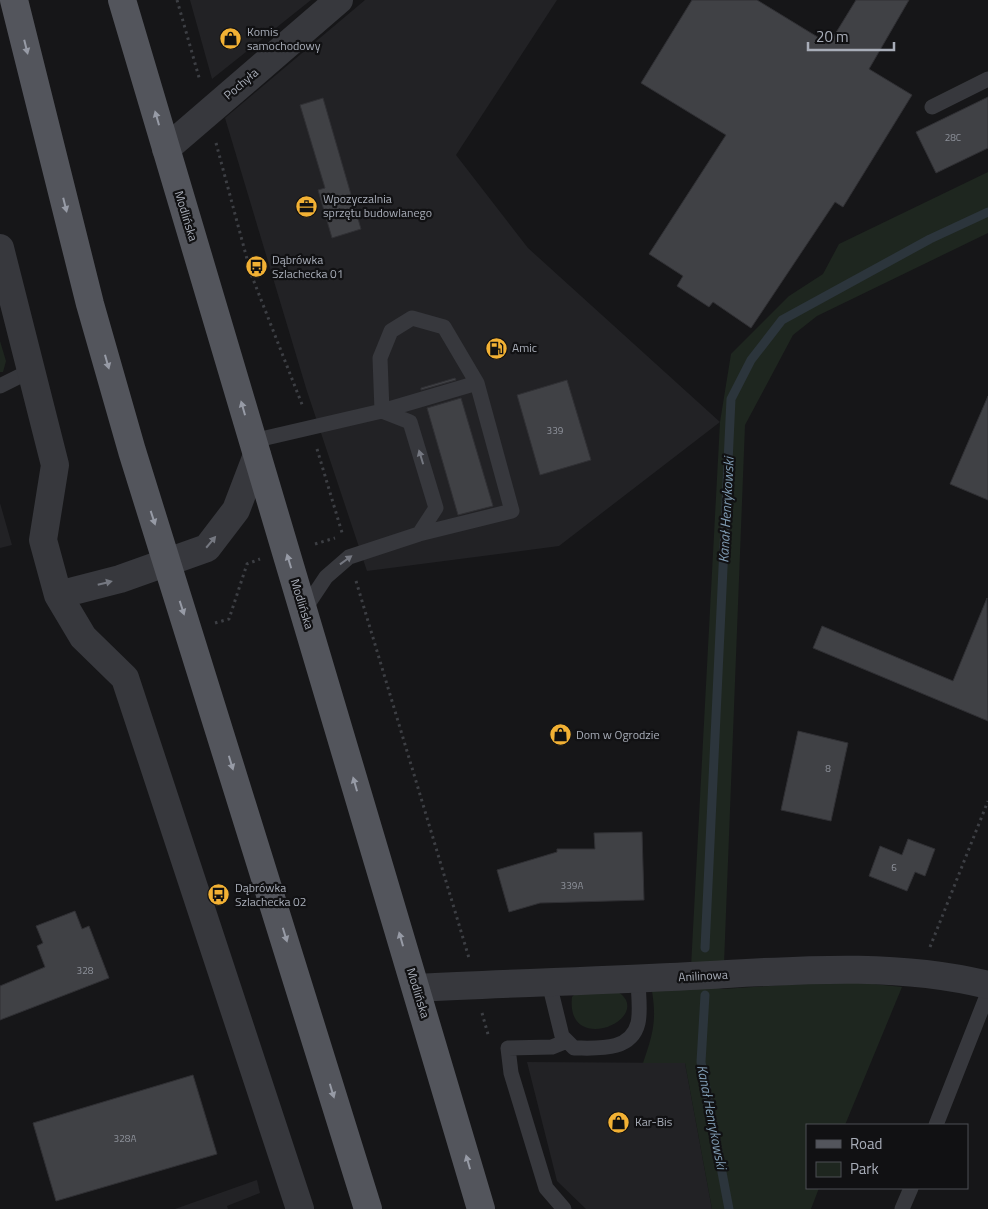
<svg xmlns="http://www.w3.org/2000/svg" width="988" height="1209" font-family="'Titillium Web',sans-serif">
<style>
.built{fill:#222225}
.green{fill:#1e261f}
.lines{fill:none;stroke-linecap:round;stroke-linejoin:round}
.stream{stroke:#2c353c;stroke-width:9}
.building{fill:#404145;stroke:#303034}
.path{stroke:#3d3f44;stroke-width:3;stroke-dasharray:2.5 4;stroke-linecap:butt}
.lane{stroke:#37383d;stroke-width:15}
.street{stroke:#37383d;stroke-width:28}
.primary{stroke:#53555c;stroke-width:28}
.oneway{fill:#979ba6}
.oneway2{fill:#757881}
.labels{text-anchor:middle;stroke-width:4.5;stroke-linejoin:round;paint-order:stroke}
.number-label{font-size:10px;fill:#8e929b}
.poi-label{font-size:12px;fill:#a8adb8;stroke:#111113;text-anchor:start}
.street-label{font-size:12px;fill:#a8adb8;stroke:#111113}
.water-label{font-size:14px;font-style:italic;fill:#7f9bb3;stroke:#111113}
</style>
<rect width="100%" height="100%" fill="#161618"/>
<!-- built -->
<path class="built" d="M 190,0 L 311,0 L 212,79 Z
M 365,0 L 557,0 L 456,155 L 528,248 L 720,422 L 559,546 L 367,571 L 306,388 L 225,118 Z
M 0,503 L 12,545 L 0,548 Z
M 527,1062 L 685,1063 L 712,1209 L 586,1209 L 557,1181 Z
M 257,1180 L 260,1193 L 227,1206 L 228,1209 L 175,1209 Z"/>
<!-- green -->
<path class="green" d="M 988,172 L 988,233 L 817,316 L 793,335 L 745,425 L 724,964 L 691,967 L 720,422 L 731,354 L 789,296 L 823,274 L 839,244 Z
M 0,341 L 6,361 L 3,372 L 0,372 Z
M 845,981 L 902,987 L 845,1125 L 807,1125 L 807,1188 L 819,1188 L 811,1209 L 712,1209 L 685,1063 L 643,1063 C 654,1031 657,1019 651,985 L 689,983 L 723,989 Z
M 611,987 C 616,991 623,994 626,1000 C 638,1026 566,1051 572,997 L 580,989 Z"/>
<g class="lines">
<!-- stream -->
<path class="stream" d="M 705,948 L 731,399 L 751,360 L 782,320 L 930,239 L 988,212
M 705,995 L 701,1062 L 729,1209"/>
</g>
<!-- building -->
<path class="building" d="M 692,0 L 757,0 L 829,44 L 856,0 L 909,0 L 869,69 L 912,95 L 843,207 L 835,202 L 751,328 L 713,302 L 709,307 L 677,286 L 683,276 L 649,254 L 726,135 L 641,83 Z
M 988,97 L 988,148 L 936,173 L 916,132 Z
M 323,98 L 361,229 L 332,238 L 318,190 L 325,188 L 300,105 Z
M 455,378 L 456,380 L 421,390 L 421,388 Z
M 567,380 L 591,460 L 540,475 L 517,395 Z
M 988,396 L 988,500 L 950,484 Z
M 461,398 L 493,506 L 458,515 L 427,408 Z
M 987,598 L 988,721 L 813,648 L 822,626 L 953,681 Z
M 798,731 L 848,743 L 831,821 L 781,810 Z
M 642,832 L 644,900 L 540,903 L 509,912 L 497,870 L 557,852 L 557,849 L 595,849 L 594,833 Z
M 908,839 L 935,849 L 925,876 L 915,872 L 907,891 L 869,876 L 880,846 L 902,855 Z
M 75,911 L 82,929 L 89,926 L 109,978 L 0,1020 L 0,986 L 45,967 L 37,946 L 43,943 L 36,926 Z
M 193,1075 L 217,1154 L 56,1201 L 33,1123 Z"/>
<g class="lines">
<!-- path -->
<path class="path" d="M 177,0 L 200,81
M 216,143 L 251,274 L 303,407
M 317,449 L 343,536
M 315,544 L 335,538
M 356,581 L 469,958
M 215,623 L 229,619 L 247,564 L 260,559
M 930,947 L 988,801
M 482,1013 L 489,1038"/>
<!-- lane -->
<path class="lane" d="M 932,107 L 988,79
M 0,386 L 32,370
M 253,441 L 382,411 L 410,422 L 436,508 L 419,534 L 349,557 L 326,577 L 304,610
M 419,534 L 512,511 L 477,383 L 382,411 L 380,358 L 391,331 L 412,318 L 444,327 L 477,383
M 549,983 L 562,1036 L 574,1048 C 597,1048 631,1052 638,1023 C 641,1010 638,992 638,979
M 936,1125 L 988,993
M 564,1209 L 546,1188 L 511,1073 L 508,1048 L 552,1047 L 567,1041
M 902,1209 L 911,1188"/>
<!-- street -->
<path class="street" d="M 166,149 L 339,0
M 0,248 L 55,465 L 43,540 L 58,595 L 83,637 L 125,678 L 300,1209
M 58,595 L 120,579 L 207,548 L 236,510 L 257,455
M 417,988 C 508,983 599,981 690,976 C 789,971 891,961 988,985"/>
<!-- primary -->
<path class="primary" d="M 14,0 L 90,304 L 132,451 L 368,1209
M 122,0 L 481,1209"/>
</g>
<!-- one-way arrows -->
<defs><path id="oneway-solid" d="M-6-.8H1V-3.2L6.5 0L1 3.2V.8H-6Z" transform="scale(1.25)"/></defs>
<g class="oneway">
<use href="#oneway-solid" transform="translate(26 47) rotate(76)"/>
<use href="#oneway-solid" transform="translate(157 118) rotate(-106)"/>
<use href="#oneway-solid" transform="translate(65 205) rotate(76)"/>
<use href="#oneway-solid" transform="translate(107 362) rotate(74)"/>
<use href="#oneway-solid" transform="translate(243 408) rotate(-106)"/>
<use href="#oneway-solid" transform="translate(153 518) rotate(72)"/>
<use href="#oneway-solid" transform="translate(289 561) rotate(-107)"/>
<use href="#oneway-solid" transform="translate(182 608) rotate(72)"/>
<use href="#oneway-solid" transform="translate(231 763) rotate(73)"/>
<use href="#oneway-solid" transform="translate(355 784) rotate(-106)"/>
<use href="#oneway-solid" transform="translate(285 935) rotate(73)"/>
<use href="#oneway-solid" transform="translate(401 939) rotate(-106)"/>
<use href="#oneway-solid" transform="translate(332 1091) rotate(73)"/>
<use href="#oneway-solid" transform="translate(468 1162) rotate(-106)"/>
</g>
<g class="oneway2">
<use href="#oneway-solid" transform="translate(421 457) rotate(-107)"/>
<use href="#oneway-solid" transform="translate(211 542) rotate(-50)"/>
<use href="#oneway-solid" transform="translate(346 560) rotate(-36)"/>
<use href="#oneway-solid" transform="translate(105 583) rotate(-14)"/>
</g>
<!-- icons -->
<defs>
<symbol id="shop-disc" viewBox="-11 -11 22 22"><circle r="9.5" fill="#f2b134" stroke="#111113"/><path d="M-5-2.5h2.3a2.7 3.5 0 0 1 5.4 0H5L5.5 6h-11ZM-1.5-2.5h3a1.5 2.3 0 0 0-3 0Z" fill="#111"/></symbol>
<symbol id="office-disc" viewBox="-11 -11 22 22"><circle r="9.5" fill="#f2b134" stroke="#111113"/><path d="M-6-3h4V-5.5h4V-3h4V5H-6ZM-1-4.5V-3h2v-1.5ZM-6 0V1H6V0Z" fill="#111"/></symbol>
<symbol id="bus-disc" viewBox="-11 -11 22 22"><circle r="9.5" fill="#f2b134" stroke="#111113"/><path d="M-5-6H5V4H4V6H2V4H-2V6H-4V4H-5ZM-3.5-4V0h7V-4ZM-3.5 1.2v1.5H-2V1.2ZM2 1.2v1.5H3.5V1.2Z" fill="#111"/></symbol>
<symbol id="fuel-disc" viewBox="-11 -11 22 22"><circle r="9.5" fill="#f2b134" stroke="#111113"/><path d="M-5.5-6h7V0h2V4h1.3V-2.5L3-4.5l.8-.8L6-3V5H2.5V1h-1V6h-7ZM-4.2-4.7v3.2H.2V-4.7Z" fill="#111"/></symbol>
</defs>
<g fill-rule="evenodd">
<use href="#shop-disc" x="218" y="26" width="25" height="25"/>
<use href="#office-disc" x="294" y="194" width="25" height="25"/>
<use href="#bus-disc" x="244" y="254" width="25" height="25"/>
<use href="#fuel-disc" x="484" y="336" width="25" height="25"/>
<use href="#shop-disc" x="548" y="722" width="25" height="25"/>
<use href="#bus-disc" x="206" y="882" width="25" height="25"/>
<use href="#shop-disc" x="606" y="1110" width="25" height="25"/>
</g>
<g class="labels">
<!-- number labels -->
<g class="number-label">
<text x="953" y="141">28C</text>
<text x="555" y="434">339</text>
<text x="828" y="772">8</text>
<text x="894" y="871">6</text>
<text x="572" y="889">339A</text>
<text x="85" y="974">328</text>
<text x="125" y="1142">328A</text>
</g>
<!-- poi labels -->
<g class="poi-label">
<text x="247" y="36">Komis<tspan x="247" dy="14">samochodowy</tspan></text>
<text x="323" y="203">Wpozyczalnia<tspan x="323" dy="14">sprzętu budowlanego</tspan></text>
<text x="272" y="264">Dąbrówka<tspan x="272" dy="14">Szlachecka 01</tspan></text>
<text x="512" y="352">Amic</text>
<text x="576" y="739">Dom w Ogrodzie</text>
<text x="235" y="892">Dąbrówka<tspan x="235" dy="14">Szlachecka 02</tspan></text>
<text x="635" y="1126">Kar-Bis</text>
</g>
<!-- street labels -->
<g class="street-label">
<text transform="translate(241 84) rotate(-41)" y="4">Pochyła</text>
<text transform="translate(186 216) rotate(73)" y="4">Modlińska</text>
<text transform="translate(302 604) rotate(73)" y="4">Modlińska</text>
<text transform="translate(703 976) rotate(-3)" y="4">Anilinowa</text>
<text transform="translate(418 993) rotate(73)" y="4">Modlińska</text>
</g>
<!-- water labels -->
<g class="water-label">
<text transform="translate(726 510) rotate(-87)" y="5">Kanał Henrykowski</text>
<text transform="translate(712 1117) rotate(79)" y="5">Kanał Henrykowski</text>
</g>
</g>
<!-- legend -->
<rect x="806" y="1124" width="162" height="65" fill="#111113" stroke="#4d4f55"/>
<rect x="816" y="1140" width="25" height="8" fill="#53555c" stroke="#4d4f55"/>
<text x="850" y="1149" font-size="15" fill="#a8adb8">Road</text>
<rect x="816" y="1162" width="25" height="15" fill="#1e261f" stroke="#4d4f55"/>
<text x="850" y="1174" font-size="15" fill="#a8adb8">Park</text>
<!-- scale -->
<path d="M808 42v8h86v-8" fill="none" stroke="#a8adb8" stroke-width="2.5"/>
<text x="816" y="42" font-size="15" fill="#a8adb8" stroke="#111113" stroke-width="4" paint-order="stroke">20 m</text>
</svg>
